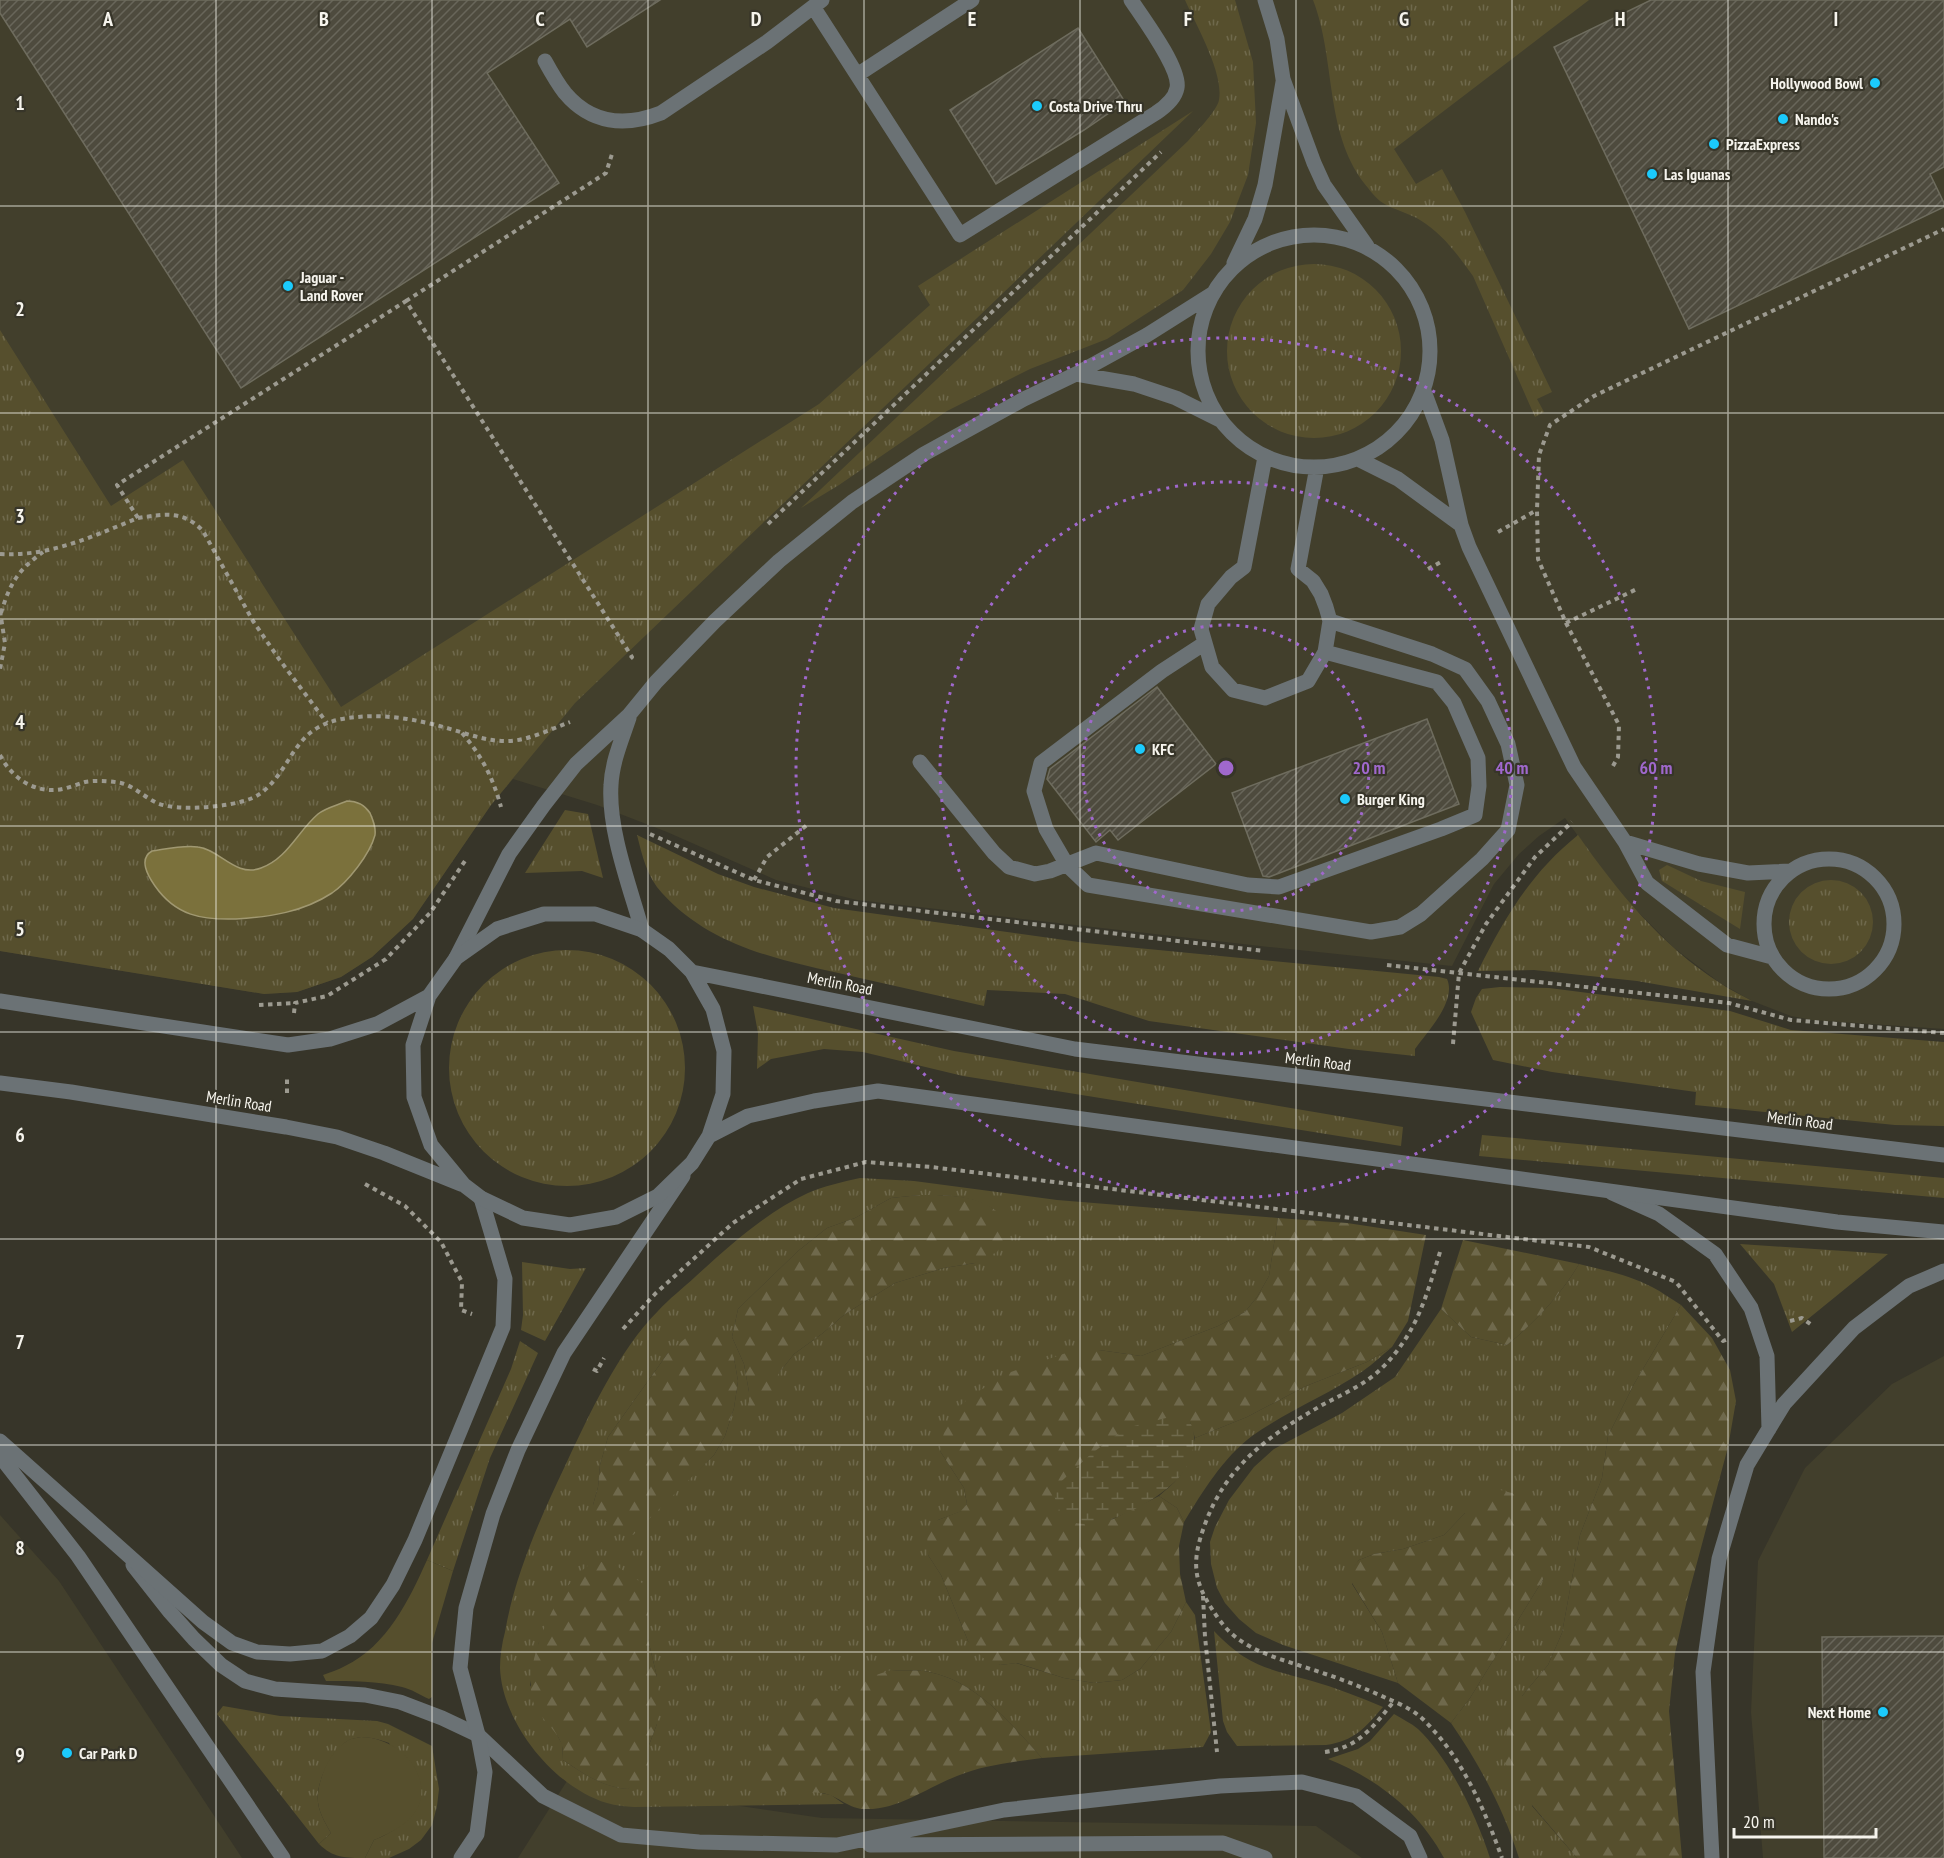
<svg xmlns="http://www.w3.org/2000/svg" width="1944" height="1858" font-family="'PT Sans Narrow',sans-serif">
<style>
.built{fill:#423f2c}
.grass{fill:url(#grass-tufts);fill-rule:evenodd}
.forest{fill:url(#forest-firs)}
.wetland{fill:url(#wetland-marsh)}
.garden{fill:#564f2d}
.water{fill:#7b713c;stroke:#a09871;stroke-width:1.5}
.building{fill:url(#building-hatch);stroke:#6e6c5e;stroke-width:1.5}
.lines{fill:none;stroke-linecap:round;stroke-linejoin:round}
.path{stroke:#9c9a90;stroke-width:4;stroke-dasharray:4.5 4.5;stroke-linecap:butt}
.service{stroke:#6b7275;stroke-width:15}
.minor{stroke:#6b7275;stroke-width:15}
.tertiary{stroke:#6b7275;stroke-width:15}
.grid{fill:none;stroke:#f6f4ed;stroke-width:1.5;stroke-opacity:0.55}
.ring{fill:none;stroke:#a068cd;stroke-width:3;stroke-dasharray:3 6}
.poi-dot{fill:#1bcafc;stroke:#373529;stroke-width:2}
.labels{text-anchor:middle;stroke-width:4.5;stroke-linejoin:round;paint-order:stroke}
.poi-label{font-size:16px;font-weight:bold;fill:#f6f4ed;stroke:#373529;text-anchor:start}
.street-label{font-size:16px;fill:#f6f4ed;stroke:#373529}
.grid-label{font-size:20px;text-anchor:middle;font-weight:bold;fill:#f6f4ed;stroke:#373529;stroke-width:4.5;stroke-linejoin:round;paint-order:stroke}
.centre{fill:#a068cd;stroke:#373529;stroke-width:3}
.ring-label{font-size:18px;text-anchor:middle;font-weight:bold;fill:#a068cd;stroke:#373529;stroke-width:4.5;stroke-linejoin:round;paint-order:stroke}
</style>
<defs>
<pattern id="grass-tufts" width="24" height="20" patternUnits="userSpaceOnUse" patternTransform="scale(1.5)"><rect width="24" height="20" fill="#564f2d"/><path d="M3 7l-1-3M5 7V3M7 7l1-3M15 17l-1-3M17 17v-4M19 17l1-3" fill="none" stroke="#6f694c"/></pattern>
<pattern id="forest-firs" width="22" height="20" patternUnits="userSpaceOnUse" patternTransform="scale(1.5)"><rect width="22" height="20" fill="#564f2d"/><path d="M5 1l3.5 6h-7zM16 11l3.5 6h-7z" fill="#6f694c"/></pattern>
<pattern id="wetland-marsh" width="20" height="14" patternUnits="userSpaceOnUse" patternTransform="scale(1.5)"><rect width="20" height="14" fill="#564f2d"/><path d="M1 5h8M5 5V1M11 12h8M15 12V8" fill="none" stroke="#6f694c"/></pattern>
<pattern id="building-hatch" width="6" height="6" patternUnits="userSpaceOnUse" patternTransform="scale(1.5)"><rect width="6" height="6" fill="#4e4b3e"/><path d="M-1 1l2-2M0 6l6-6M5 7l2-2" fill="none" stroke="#68665a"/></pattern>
</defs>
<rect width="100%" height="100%" fill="#373529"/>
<!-- built -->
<path class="built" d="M 0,0 L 1944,0 L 1944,1029 L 1812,1020 L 1791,1016 L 1752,1001 L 1720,983 L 1674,948 L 1636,910 L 1610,880 L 1565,818 L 1539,836 L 1519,854 L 1494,884 L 1452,966 L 1269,947 L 857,900 L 776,880 L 667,832 L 597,805 L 513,779 L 491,805 L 413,919 L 372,957 L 341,977 L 297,992 L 264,994 L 0,951 Z
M 1944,1356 L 1944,1858 L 1763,1858 L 1751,1712 L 1758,1561 L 1805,1468 L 1892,1384 Z
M 0,1515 L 59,1581 L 242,1858 L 0,1858 Z
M 581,1759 L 659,1794 L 822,1818 L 1316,1826 L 1362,1858 L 518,1858 Z"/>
<!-- grass -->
<path class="grass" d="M 1185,0 L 1235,0 L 1253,62 L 1256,123 L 1248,175 L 1230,222 L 1211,254 L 1183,290 L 1107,339 L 1030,369 L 947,411 L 839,485 L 801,508 L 1188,141 C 1196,132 1217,111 1219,100 C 1224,73 1196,25 1185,0 Z
M 1313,0 L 1589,0 L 1394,149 L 1416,184 L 1442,169 L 1465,212 L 1552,392 L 1537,399 L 1544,412 L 1535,417 L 1473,276 C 1458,255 1443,234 1420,220 C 1409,213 1394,210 1383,203 C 1376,199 1369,189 1364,183 C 1324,130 1336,59 1313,0 Z
M 1193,111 L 575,703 L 491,805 L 413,919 L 372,957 L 341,977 L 297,992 L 264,994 L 0,951 L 0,330 L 111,506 L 183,460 L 341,707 L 819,404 L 930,305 L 918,286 Z
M1227 351a87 87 0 1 1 174 0a87 87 0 1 1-174 0Z
M 565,810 L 588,814 L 603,878 L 582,871 L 525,873 Z
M 637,835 L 718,874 L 754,887 L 834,908 L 1086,943 L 1439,977 L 1447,979 C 1457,1001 1427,1032 1415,1049 L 1415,1056 L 1349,1049 L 1149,1021 L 1065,994 L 987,990 L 984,1006 C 940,996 895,986 851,976 C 781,960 712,948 662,893 C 647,877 642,855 637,835 Z
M 1578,835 C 1617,891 1662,946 1720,983 C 1730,990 1742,995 1752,1001 L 1637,981 L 1534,970 L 1478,971 C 1505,917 1531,873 1578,835 Z
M 1667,865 L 1701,881 L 1745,892 L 1740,929 L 1662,881 L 1659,870 Z
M1789 922a42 42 0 1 1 84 0a42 42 0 1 1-84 0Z
M449 1068a118 118 0 1 1 236 0a118 118 0 1 1-236 0Z
M 1500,987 L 1549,988 L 1730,1011 L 1791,1030 L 1944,1042 L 1944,1126 L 1895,1125 L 1695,1105 L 1696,1092 L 1552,1072 L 1493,1060 L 1471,1012 L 1476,998 L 1482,989 Z
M 753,1006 L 954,1051 L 1403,1127 L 1401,1146 L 963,1076 L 863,1052 L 824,1049 L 771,1059 L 757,1069 L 758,1033 Z
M 1482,1135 L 1944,1178 L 1944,1198 L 1479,1156 Z
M 860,1178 L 914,1181 L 1057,1200 L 1278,1218 L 1269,1276 L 1257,1297 L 1245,1312 L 1218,1326 L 1141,1356 L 1099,1350 L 940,1451 L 964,1488 L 967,1504 L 962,1511 L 938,1520 L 928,1555 L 941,1575 L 968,1641 L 1000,1665 L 1016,1663 L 1064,1678 L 1094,1683 L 1122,1680 L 1140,1669 L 1171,1632 L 1186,1602 L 1195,1615 L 1211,1732 L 1203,1747 L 1042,1758 C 1009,1722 975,1679 924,1671 C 913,1670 902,1671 891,1670 L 821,1793 L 831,1795 L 844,1804 L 634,1807 C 625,1806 616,1806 607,1803 C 555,1788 502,1723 500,1668 C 500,1656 502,1643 505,1632 C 515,1574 540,1519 565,1466 C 589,1415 618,1351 658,1311 C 669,1299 683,1288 695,1277 C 729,1246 765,1213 808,1193 C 824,1186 842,1182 860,1178 ZM 920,1195 C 947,1195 972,1195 995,1210 L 975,1263 L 944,1268 L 895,1283 L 845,1314 L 823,1333 L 794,1354 L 779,1373 L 749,1392 L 744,1364 L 732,1337 L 738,1309 L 798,1251 L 827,1228 L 855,1218 L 891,1198 ZM 668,1353 L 734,1358 L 738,1381 L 734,1408 L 725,1436 L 714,1455 L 675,1492 L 593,1505 L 598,1487 L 600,1465 L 608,1437 ZM 648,1594 L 648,1639 L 657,1677 L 657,1724 L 649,1745 L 648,1765 L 628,1789 C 602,1787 584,1774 563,1760 L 562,1744 L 530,1685 L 539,1642 Z
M 1740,1244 L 1888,1254 L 1792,1332 L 1774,1284 Z
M 522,1262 L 570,1269 L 586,1268 L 545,1341 L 521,1330 L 523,1315 Z
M 1579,1264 C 1604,1270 1629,1275 1652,1287 C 1662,1292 1671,1299 1681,1305 L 1634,1384 L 1608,1436 L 1602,1478 L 1580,1535 L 1562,1633 L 1548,1665 L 1522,1696 L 1532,1806 L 1577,1858 L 1519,1858 C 1504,1810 1480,1765 1451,1723 L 1470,1698 L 1544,1578 L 1465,1513 L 1444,1535 L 1403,1549 L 1374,1554 L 1359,1560 L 1353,1568 L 1352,1584 L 1382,1632 L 1398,1683 L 1283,1645 L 1256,1633 L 1239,1619 L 1225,1603 L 1217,1588 L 1211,1564 L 1210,1542 L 1215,1527 L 1229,1500 L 1254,1467 L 1274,1449 L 1342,1413 L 1395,1377 L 1441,1309 L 1471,1337 L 1507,1345 C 1535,1322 1560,1296 1579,1264 Z
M 520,1341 L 538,1353 L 490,1458 L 453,1571 L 427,1560 L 511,1369 Z
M 1392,1347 C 1382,1355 1373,1364 1363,1371 C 1328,1395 1287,1411 1252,1436 C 1223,1458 1203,1491 1184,1522 L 1177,1508 L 1159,1496 C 1185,1474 1186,1470 1195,1438 L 1247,1417 L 1306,1386 L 1367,1362 Z
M 1214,1631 C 1248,1667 1267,1668 1312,1681 C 1336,1688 1360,1697 1383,1707 C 1365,1728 1354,1741 1326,1745 L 1237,1746 L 1227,1732 L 1223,1721 Z
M 223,1706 L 280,1716 L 377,1721 L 388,1724 L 432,1746 L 439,1789 L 437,1806 L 432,1825 L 421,1840 L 409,1849 L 389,1858 L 365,1858 L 374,1840 C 394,1832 408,1822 419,1803 L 389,1743 C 376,1739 365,1735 352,1739 C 335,1744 319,1777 318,1793 C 316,1808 324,1821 331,1833 L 319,1844 L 217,1714 Z
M 1394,1714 C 1402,1719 1411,1723 1418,1729 C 1449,1758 1477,1817 1490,1858 L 1444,1858 C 1419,1811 1376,1778 1328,1759 L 1358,1749 L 1370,1741 Z"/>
<!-- forest -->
<path class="forest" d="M 920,1195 C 946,1195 990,1194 1004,1221 C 1006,1224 1007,1230 1008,1235 L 997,1252 L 975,1263 L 944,1268 L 895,1283 L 845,1314 L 823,1333 L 794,1354 L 779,1373 L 768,1407 L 760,1412 L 749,1407 L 749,1392 L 744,1364 L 732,1337 L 738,1309 L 798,1251 L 827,1228 L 855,1218 L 891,1198 Z
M 1278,1218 L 1347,1223 L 1426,1235 L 1408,1321 L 1392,1347 L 1367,1362 L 1306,1386 L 1247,1417 L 1195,1438 L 1190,1422 L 1111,1520 L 1159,1496 L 1177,1508 L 1184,1522 L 1179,1546 L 1180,1574 L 1186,1602 L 1171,1632 L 1140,1669 L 1122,1680 L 1094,1683 L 1064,1678 L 1017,1663 L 1000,1665 L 983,1658 L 968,1641 L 941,1575 L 928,1555 L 927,1533 L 938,1520 L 961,1511 L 967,1504 L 964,1488 L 940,1451 L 945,1427 L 953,1411 L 976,1393 L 1008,1373 L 1066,1353 L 1099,1350 L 1141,1356 L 1218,1326 L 1245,1312 L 1257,1297 L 1269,1276 Z
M 1463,1240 L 1579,1264 C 1560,1296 1535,1322 1507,1345 L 1471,1337 L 1441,1309 Z
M 1681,1305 L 1712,1338 L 1730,1370 L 1736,1401 L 1728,1447 L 1687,1600 L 1675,1653 L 1669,1711 L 1682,1858 L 1577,1858 L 1514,1784 L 1504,1760 L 1507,1728 L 1522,1696 L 1548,1665 L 1562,1633 L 1580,1535 L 1602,1478 L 1608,1436 L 1634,1384 Z
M 709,1335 L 726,1339 L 734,1358 L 738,1381 L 734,1408 L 725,1436 L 714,1455 L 633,1535 L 622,1534 L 596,1514 L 593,1505 L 598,1487 L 600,1465 L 608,1437 L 668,1353 L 687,1337 Z
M 1497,1489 L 1519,1495 L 1537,1509 L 1549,1528 L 1552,1539 L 1544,1578 L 1470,1698 L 1451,1723 L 1398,1683 L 1382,1632 L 1352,1583 L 1352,1568 L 1359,1560 L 1374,1554 L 1403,1549 L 1444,1535 L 1465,1513 Z
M 597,1561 L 615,1565 L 642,1583 L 648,1594 L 648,1639 L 657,1677 L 659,1694 L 657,1724 L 649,1745 L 648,1765 L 646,1776 L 628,1789 C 602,1787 584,1774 563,1760 C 562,1755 563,1750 562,1746 C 558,1730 540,1719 534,1704 C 519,1667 561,1574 597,1561 Z
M 891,1670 C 902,1671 913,1670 924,1671 C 975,1679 1009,1722 1042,1758 C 1013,1762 984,1765 957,1776 C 926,1788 897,1811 863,1809 C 847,1808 836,1794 821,1793 C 797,1790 775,1797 755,1781 C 756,1755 782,1718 804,1705 C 828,1691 864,1679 891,1670 Z"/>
<!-- wetland -->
<path class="wetland" d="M 1170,1417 L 1190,1422 C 1192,1426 1194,1431 1194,1436 C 1196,1444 1189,1464 1184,1471 C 1168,1496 1099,1535 1070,1521 C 1059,1515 1055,1501 1053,1489 L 1091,1454 L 1126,1428 Z"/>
<!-- garden -->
<path class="garden" d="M 427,1560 L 453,1571 L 432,1643 L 432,1697 L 429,1699 C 420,1695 411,1689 402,1687 C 378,1681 351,1681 326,1681 L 323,1675 C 330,1672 338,1670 345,1666 C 387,1646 409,1600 427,1560 Z
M 361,1737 C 393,1737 429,1767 420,1802 C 414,1822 391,1833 374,1840 L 365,1858 C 345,1858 333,1858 319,1844 L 331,1833 C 324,1821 316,1808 318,1793 C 320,1775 331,1750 347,1741 C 351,1738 357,1738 361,1737 Z"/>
<!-- water -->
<path class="water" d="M 347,801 C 357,801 364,804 370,813 C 373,820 376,827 375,835 C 370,854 348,882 332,893 C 303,912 270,917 236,919 C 202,920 176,916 155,886 C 148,876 138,859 152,851 C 166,849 183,845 198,847 C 219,849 236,878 261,868 C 287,859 298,831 318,814 C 325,808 338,805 347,801 Z"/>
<!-- building -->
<path class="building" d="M 0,0 L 660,0 L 587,47 L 570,19 L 487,73 L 559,183 L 241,388 L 0,13 Z
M 1651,0 L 1944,0 L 1944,167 L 1930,174 L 1944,203 L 1944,207 L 1689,329 L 1554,47 Z
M 1078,28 L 1125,102 L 1084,130 L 996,184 L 950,110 Z
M 1157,687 L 1216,764 L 1118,840 L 1110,830 L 1096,842 L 1047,779 L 1050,769 Z
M 1427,719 L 1459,804 L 1269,877 L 1263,876 L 1232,793 Z
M 1944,1636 L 1944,1858 L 1824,1858 L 1822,1637 Z"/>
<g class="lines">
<!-- path -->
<path class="path" d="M 406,301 L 606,173 L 612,154
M 138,518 C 165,514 183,510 203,531 L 253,621 L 279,659 L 327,723
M 768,524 L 1161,152
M 1498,532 L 1537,510
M 0,554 C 50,557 93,536 138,518 L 117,485 L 406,301 L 632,657 L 630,659
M 1428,569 L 1441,562
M 0,611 L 5,643 L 0,669
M 1,613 C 10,583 18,570 43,552
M 1566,623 L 1639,588
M 462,733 C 482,756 493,778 501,807
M 0,755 C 10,775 30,791 54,790 C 64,790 75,785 85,782 C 96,780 110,781 121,783 C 134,786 144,797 157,803 C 177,812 229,807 250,799 C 282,786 288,748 314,730 C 327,721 343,718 358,717 C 387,714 419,720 447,728 C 468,734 488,742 509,741 C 530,740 551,729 570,722
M 1613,766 L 1618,757 L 1619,725 L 1566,623 L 1538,559 L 1537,510 L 1539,455 L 1550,425 L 1594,396 L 1944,229
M 650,834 L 754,880 L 836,901 L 1264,951
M 754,880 L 767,857 L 807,825
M 1387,965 L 1729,1003 L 1791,1020 L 1944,1033
M 259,1005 L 295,1003
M 294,1013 L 295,1003 L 327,996 L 386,959 L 430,913 L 465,861
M 1453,1044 L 1459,973 L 1486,924 L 1535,857 L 1572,822
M 287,1093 L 287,1077
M 365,1184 L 405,1206 L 441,1242 L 462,1282 L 461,1310 L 472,1314
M 1440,1252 C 1426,1298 1416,1334 1382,1368 C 1366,1384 1343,1394 1324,1404 C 1269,1435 1225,1466 1204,1527 C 1192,1560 1193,1580 1212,1609 C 1217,1617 1224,1627 1232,1634 C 1251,1651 1277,1658 1301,1666 C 1330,1675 1358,1685 1386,1698 C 1396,1702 1409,1708 1418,1715 C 1425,1720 1431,1728 1437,1734 C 1468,1771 1486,1814 1502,1858
M 1790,1321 L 1802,1318 L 1813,1326
M 623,1329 L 655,1294 L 733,1223 L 801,1179 L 866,1162 L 931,1167 L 1589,1247 L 1676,1282 L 1723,1341 L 1728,1339
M 593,1369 L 597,1371 L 604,1358
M 1203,1596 L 1205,1637 L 1217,1752
M 1325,1752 C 1358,1748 1374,1726 1394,1701"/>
<!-- service -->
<path class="service" d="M 1265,0 L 1277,39 L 1283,79 L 1314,163 L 1324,185 L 1367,246
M 814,8 L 960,235 L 1156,113 C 1165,107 1175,99 1177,88 C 1181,69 1143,18 1131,0
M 545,61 C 551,72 557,83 565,93 C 591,124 625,127 661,113 L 767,42 L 822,0
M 857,75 L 972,0
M1198 351a116 116 0 1 1 232 0a116 116 0 1 1-232 0Z
M 1234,263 L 1255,219 L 1265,185 L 1283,82
M 1076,374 L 1134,384 L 1176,398 L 1220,420
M 1424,391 L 1442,440 L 1461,525 L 1469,547 L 1574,767 L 1625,842 L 1647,883 L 1727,945 L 1772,957
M 1265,457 L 1244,567 L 1231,577 L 1208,604 L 1201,629 L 1212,667 L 1233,690 L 1265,698 L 1308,681 L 1325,652 L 1330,621 L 1326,607 L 1321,594 L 1313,581 L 1298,569 L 1317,467
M 1358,459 L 1398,479 L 1461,525
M 1205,643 L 1162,671 L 1041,763 L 1034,791 L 1046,829 L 1067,865 L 1088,885 L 1371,932 L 1400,927 L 1421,914 L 1482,859 L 1508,830 L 1517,785 L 1508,744 L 1488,701 L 1465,669 L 1432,654 L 1330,621
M 629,718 C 622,739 612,762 611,785 C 608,830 630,887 642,930
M 920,762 L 994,853 L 1009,867 L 1035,874 L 1050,871 L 1096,853 L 1248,885 L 1279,887 L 1441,829 L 1475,815 L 1479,786 L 1478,758 L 1454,703 L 1437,682 L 1325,652
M 1625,842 L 1699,864 L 1748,873 L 1790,871
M1764 924a65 65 0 1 1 130 0a65 65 0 1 1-130 0Z
M 456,958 L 509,854 L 544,805 L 576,764 L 629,715 L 656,682 L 715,621 L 779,561 L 852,502 L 924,454 L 1024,399 L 1076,374 L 1147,335 L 1212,294
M 1612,1193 L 1659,1214 L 1715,1254 L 1751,1308 L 1767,1356 L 1769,1429
M 133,1565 L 170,1612 L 194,1639 L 221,1665 L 245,1681 L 275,1689 L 365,1695 L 400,1702 L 442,1718 L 478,1735 L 543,1796 L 621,1835 L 699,1842 L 837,1845 L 1004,1810 L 1220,1786 L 1302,1782 L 1356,1796 L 1410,1836 L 1420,1858
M 870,1845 L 1223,1843 L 1265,1858
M 1712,1858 L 1703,1672 L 1719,1559 L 1747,1465 L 1784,1404 L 1854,1328 L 1909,1286 L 1944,1271"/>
<!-- minor -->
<path class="minor" d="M 0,1441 L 203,1622 L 232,1643 L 257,1652 L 290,1654 L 322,1651 L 350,1636 L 371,1618 L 393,1585 L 415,1540 L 503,1327 L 505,1279 L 481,1198
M 0,1456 L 78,1556 L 283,1858
M 461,1858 L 477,1834 L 485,1772 L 478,1735 L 460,1668 L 466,1608 L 493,1514 L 518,1450 L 564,1353 L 683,1176"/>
<!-- tertiary -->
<path class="tertiary" d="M 692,972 L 1075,1049 L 1944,1155
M 0,1001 L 288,1045 L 330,1039 L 377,1024 L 429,996 L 456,958 L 497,929 L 544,914 L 595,914 L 642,930 L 669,949 L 692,972 L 713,1009 L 724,1051 L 723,1094 L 709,1136 L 692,1163 L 658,1196 L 616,1217 L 570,1225 L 523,1218 L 481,1198 L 464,1185 L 431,1145 L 414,1097 L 413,1045 L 429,996
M 0,1083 L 71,1092 L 286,1127 L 337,1137 L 384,1153 L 461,1184
M 709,1136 L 748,1116 L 814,1101 L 878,1091 L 1837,1222 L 1944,1232"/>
</g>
<!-- grid -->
<path class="grid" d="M 216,0 L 216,1858M 432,0 L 432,1858M 648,0 L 648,1858M 864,0 L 864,1858M 1080,0 L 1080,1858M 1296,0 L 1296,1858M 1512,0 L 1512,1858M 1728,0 L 1728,1858M 0,206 L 1944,206M 0,413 L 1944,413M 0,619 L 1944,619M 0,826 L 1944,826M 0,1032 L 1944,1032M 0,1239 L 1944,1239M 0,1445 L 1944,1445M 0,1652 L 1944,1652"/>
<!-- distance rings -->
<g class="ring">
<circle cx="1226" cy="768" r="143"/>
<circle cx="1226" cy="768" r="286"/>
<circle cx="1226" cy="768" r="430"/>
</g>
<!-- markers -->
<g class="poi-dot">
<circle cx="1875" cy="83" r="6"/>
<circle cx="1037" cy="106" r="6"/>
<circle cx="1783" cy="119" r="6"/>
<circle cx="1714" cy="144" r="6"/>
<circle cx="1652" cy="174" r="6"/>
<circle cx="288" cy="286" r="6"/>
<circle cx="1140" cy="749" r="6"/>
<circle cx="1345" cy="799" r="6"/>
<circle cx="1883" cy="1712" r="6"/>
<circle cx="67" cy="1753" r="6"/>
</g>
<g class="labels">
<!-- poi labels -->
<g class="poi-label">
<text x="1863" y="89" text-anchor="end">Hollywood Bowl</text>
<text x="1049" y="112">Costa Drive Thru</text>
<text x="1795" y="125">Nando's</text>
<text x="1726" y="150">PizzaExpress</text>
<text x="1664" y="180">Las Iguanas</text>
<text x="300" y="283">Jaguar -<tspan x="300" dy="18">Land Rover</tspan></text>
<text x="1152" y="755">KFC</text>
<text x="1357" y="805">Burger King</text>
<text x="1871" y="1718" text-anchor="end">Next Home</text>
<text x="79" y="1759">Car Park D</text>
</g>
<!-- street labels -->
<g class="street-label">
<text transform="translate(840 983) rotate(11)" y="6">Merlin Road</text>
<text transform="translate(1318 1061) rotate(7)" y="6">Merlin Road</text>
<text transform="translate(239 1101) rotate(9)" y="6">Merlin Road</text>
<text transform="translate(1800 1120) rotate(7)" y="6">Merlin Road</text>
</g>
</g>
<g class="grid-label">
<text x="108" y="26">A</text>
<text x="324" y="26">B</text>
<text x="540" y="26">C</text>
<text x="756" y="26">D</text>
<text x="972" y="26">E</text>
<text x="1188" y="26">F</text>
<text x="1404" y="26">G</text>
<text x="1620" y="26">H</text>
<text x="1836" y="26">I</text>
<text x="20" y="110">1</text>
<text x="20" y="316">2</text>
<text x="20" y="523">3</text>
<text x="20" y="729">4</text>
<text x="20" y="936">5</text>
<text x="20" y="1142">6</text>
<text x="20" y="1349">7</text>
<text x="20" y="1555">8</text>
<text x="20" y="1762">9</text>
</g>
<circle cx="1226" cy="768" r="9" class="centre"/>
<g class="ring-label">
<text x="1369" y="774">20 m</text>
<text x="1512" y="774">40 m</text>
<text x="1656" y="774">60 m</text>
</g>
<!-- scale -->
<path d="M1734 1828v9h142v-9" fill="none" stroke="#f6f4ed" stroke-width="3"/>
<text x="1743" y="1828" font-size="18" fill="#f6f4ed" stroke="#373529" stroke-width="4.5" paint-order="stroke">20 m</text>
</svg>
